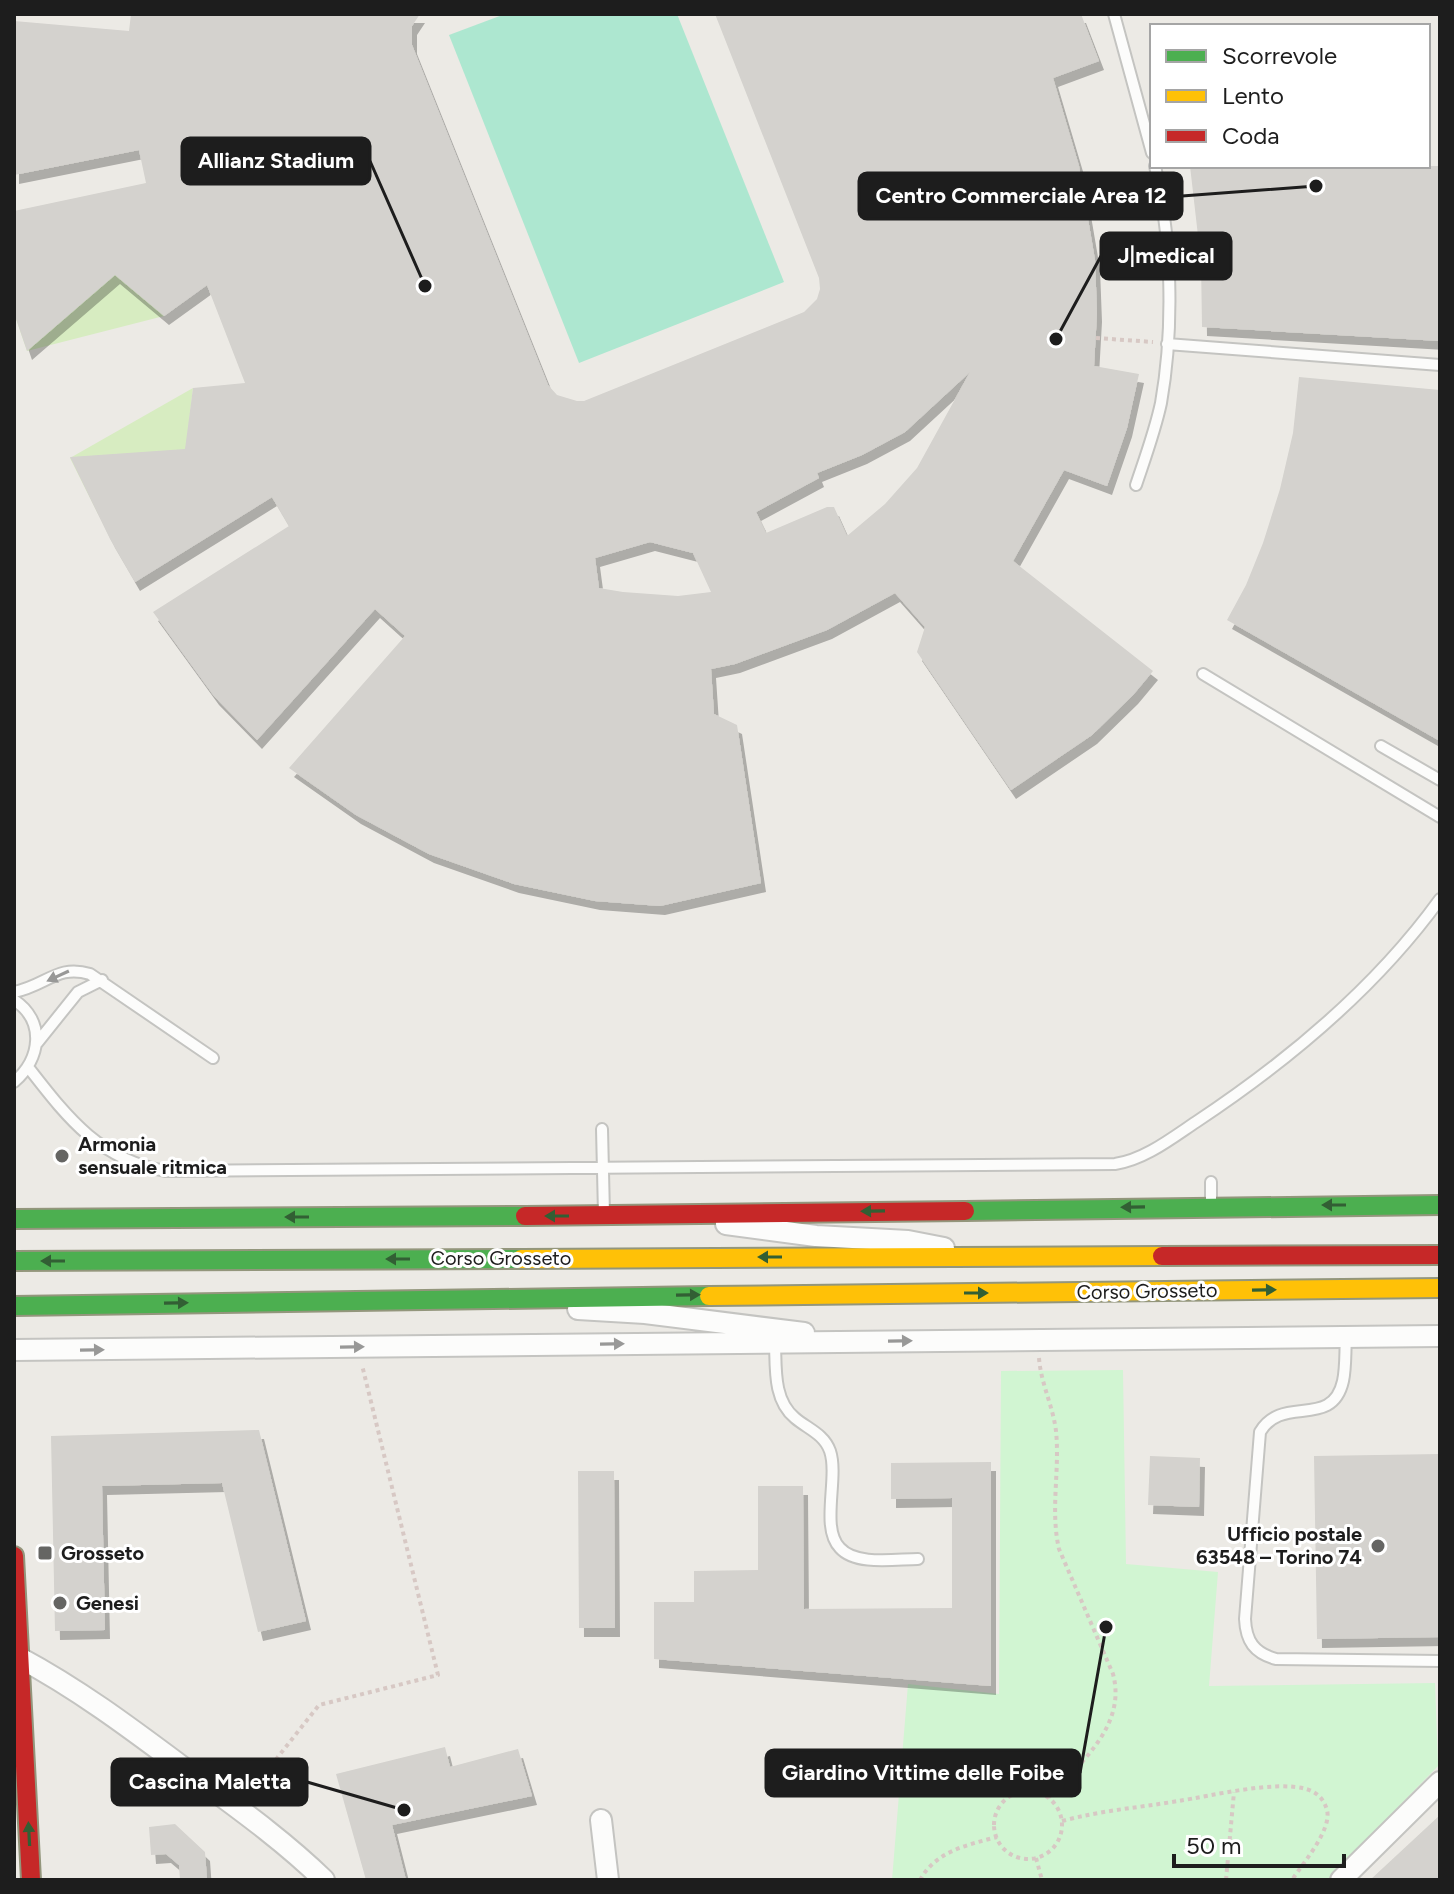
<svg xmlns="http://www.w3.org/2000/svg" width="1454" height="1894" font-family="Figtree,sans-serif">
<style>
.grass{fill:#d7ecc1}
.park{fill:#d1f5d2}
.pitch{fill:#ade7d0}
.building{fill:#d4d2ce;fill-rule:evenodd;filter:url(#shadow)}
.lines{fill:none;stroke-linecap:round;stroke-linejoin:round}
.lane-casing{stroke:#c4c4c1;stroke-width:14}
.street-casing{stroke:#c4c4c1;stroke-width:24}
.fast-casing{stroke:#93967c;stroke-width:22}
.slow-casing{stroke:#93967c;stroke-width:22}
.jam-casing{stroke:#93967c;stroke-width:22}
.path{stroke:#d7c8c4;stroke-width:4;stroke-dasharray:4 4;stroke-linecap:butt}
.lane{stroke:#fcfcfb;stroke-width:10}
.street{stroke:#fcfcfb;stroke-width:20}
.fast{stroke:#4caf50;stroke-width:18}
.slow{stroke:#ffc107;stroke-width:18}
.jam{stroke:#c62828;stroke-width:18}
.oneway{fill:#989897}
.oneway2{fill:#325f34}
.poi-dot{fill:#656563;stroke:#fff;stroke-width:3}
.labels{text-anchor:middle;stroke-width:6;stroke-linejoin:round;paint-order:stroke}
.poi-label{font-size:20px;font-weight:bold;fill:#1d1d1d;stroke:#fff;text-anchor:start}
.street-label{font-size:20px;fill:#1d1d1d;stroke:#fff}
.leader{fill:none;stroke:#1d1d1d;stroke-width:3}
.callout-dot{fill:#1d1d1d;stroke:#fff;stroke-width:3}
.callout{fill:#1d1d1d;stroke:#1d1d1d;stroke-width:3}
.callout-label{font-size:22px;text-anchor:middle;font-weight:bold;fill:#fff}
</style>
<defs>
<filter id="shadow"><feDropShadow dx="5" dy="9" stdDeviation="0" flood-color="#0004"/></filter>
</defs>
<rect width="100%" height="100%" fill="#eceae5"/>
<!-- grass -->
<path class="grass" d="M 153,250 L 164,316 L 27,351 L 14,313 L 14,289 Z
M 193,388 L 186,448 L 227,446 L 98,514 L 70,458 Z"/>
<!-- park -->
<path class="park" d="M 1123,1370 L 1126,1564 L 1218,1572 L 1209,1686 L 1435,1683 L 1438,1766 L 1327,1880 L 892,1880 L 908,1684 L 999,1694 L 1001,1371 Z"/>
<!-- pitch -->
<path class="pitch" d="M 505,14 L 677,14 L 784,282 L 579,363 L 449,35 Z"/>
<!-- building -->
<path class="building" d="M 131,14 L 420,14 L 412,26 L 412,45 L 548,385 L 557,395 L 577,401 L 584,401 L 804,312 L 817,299 L 820,289 L 819,278 L 715,14 L 1081,14 L 1099,61 L 1053,78 L 1079,166 L 1095,260 L 1097,313 L 1094,366 L 1139,374 L 1127,428 L 1107,486 L 1064,470 L 1013,561 L 1153,671 L 1133,695 L 1092,735 L 1011,790 L 917,652 L 925,627 L 895,593 L 827,630 L 735,664 L 711,669 L 714,714 L 737,725 L 761,883 L 660,906 L 595,901 L 514,884 L 429,854 L 356,815 L 289,768 L 405,636 L 375,609 L 257,740 L 214,696 L 153,612 L 289,526 L 272,497 L 135,582 L 110,539 L 70,457 L 185,449 L 193,388 L 245,383 L 207,285 L 164,316 L 115,275 L 27,351 L 14,313 L 14,211 L 146,183 L 139,150 L 14,175 L 14,21 L 129,31 ZM 970,372 L 917,468 L 885,504 L 847,536 L 834,507 L 827,507 L 766,533 L 756,512 L 819,478 L 817,473 L 862,455 L 905,432 ZM 650,542 L 693,553 L 711,592 L 678,596 L 623,592 L 599,588 L 595,558 Z
M 1190,166 L 1440,166 L 1440,341 L 1202,327 L 1201,262 Z
M 1299,377 L 1440,390 L 1440,741 L 1227,620 L 1246,585 L 1263,543 L 1280,489 L 1293,433 Z
M 259,1430 L 306,1621 L 258,1632 L 222,1483 L 102,1486 L 105,1630 L 55,1631 L 51,1436 Z
M 1440,1454 L 1440,1637 L 1317,1639 L 1314,1456 Z
M 1150,1456 L 1200,1458 L 1199,1507 L 1148,1505 Z
M 991,1462 L 991,1686 L 654,1659 L 654,1602 L 694,1602 L 694,1571 L 758,1570 L 758,1486 L 803,1486 L 804,1609 L 952,1608 L 952,1498 L 891,1499 L 891,1463 Z
M 578,1471 L 614,1471 L 615,1628 L 579,1628 Z
M 445,1747 L 450,1767 L 518,1749 L 532,1796 L 392,1825 L 406,1880 L 366,1880 L 336,1774 Z
M 1440,1815 L 1440,1880 L 1370,1880 Z
M 175,1824 L 205,1852 L 207,1880 L 180,1880 L 179,1865 L 166,1854 L 151,1855 L 149,1827 Z"/>
<g class="lines">
<defs>
<path id="lane" d="M 1114,14 L 1152,153
M 1167,344 L 1440,365
M 1136,485 C 1145,458 1155,431 1161,403 C 1174,329 1172,239 1155,166
M 1203,674 L 1440,817
M 1381,746 L 1440,780
M 14,992 C 46,986 57,964 90,974 L 213,1058
M 14,1000 C 46,1021 41,1059 14,1082
M 37,1043 L 78,992 L 102,980
M 28,1067 C 67,1117 99,1160 166,1171 L 1115,1164 C 1144,1160 1172,1138 1196,1122 C 1288,1061 1375,989 1440,899
M 602,1129 L 604,1214
M 1211,1182 L 1211,1206
M 1346,1338 C 1345,1352 1346,1367 1343,1381 C 1332,1430 1282,1394 1260,1432 L 1245,1619 C 1246,1641 1254,1653 1276,1659 L 1440,1661
M 775,1343 C 776,1368 773,1400 795,1418 C 808,1429 824,1434 830,1451 C 839,1478 820,1528 840,1548 C 856,1566 896,1559 918,1559"/>
<path id="street" d="M 726,1224 L 816,1236 L 908,1241 L 944,1248
M 578,1309 L 645,1313 L 804,1333
M 14,1350 L 1440,1336
M 20,1658 C 80,1690 134,1731 189,1772 C 235,1806 283,1840 324,1880
M 601,1820 L 608,1880
M 1341,1880 L 1440,1782"/>
<path id="fast" d="M 965,1211 L 1440,1205
M 14,1219 L 525,1216
M 14,1261 L 521,1259
M 14,1306 L 709,1296"/>
<path id="slow" d="M 521,1259 L 1162,1256
M 709,1296 L 1440,1288"/>
<path id="jam" d="M 525,1216 L 965,1211
M 1162,1256 L 1440,1255
M 14,1556 L 31,1880"/>
</defs>
<!-- lane casing -->
<use href="#lane" class="lane-casing"/>
<!-- street casing -->
<use href="#street" class="street-casing"/>
<!-- fast casing -->
<use href="#fast" class="fast-casing"/>
<!-- slow casing -->
<use href="#slow" class="slow-casing"/>
<!-- jam casing -->
<use href="#jam" class="jam-casing"/>
<!-- path -->
<path class="path" d="M 1096,338 L 1153,342
M 1039,1358 C 1041,1384 1053,1406 1056,1431 C 1060,1470 1050,1510 1059,1549 L 1113,1674 C 1127,1726 1080,1763 1048,1798
M 251,1791 L 319,1705 L 438,1675 L 362,1365
M994 1825a34 34 0 1 1 68 0a34 34 0 1 1-68 0Z
M 1062,1821 C 1103,1810 1137,1808 1178,1801 C 1211,1796 1275,1780 1306,1789 C 1317,1792 1324,1799 1327,1810 C 1332,1830 1303,1863 1292,1880
M 1036,1858 L 1042,1880
M 920,1880 C 936,1851 967,1845 997,1837
M 1226,1880 L 1234,1792"/>
<!-- lane -->
<use href="#lane" class="lane"/>
<!-- street -->
<use href="#street" class="street"/>
<!-- fast -->
<use href="#fast" class="fast"/>
<!-- slow -->
<use href="#slow" class="slow"/>
<!-- jam -->
<use href="#jam" class="jam"/>
</g>
<!-- one-way arrows -->
<defs><path id="oneway-solid" d="M-6-.8H1V-3.2L6.5 0L1 3.2V.8H-6Z" transform="scale(2)"/></defs>
<g class="oneway">
<use href="#oneway-solid" transform="translate(58 976) rotate(155)"/>
<use href="#oneway-solid" transform="translate(900 1341) rotate(-1)"/>
<use href="#oneway-solid" transform="translate(612 1344) rotate(-1)"/>
<use href="#oneway-solid" transform="translate(352 1347) rotate(-1)"/>
<use href="#oneway-solid" transform="translate(92 1350) rotate(-1)"/>
</g>
<g class="oneway2">
<use href="#oneway-solid" transform="translate(1334 1205) rotate(180)"/>
<use href="#oneway-solid" transform="translate(1133 1207) rotate(179)"/>
<use href="#oneway-solid" transform="translate(873 1211) rotate(179)"/>
<use href="#oneway-solid" transform="translate(557 1216) rotate(180)"/>
<use href="#oneway-solid" transform="translate(297 1217) rotate(180)"/>
<use href="#oneway-solid" transform="translate(770 1257) rotate(180)"/>
<use href="#oneway-solid" transform="translate(398 1259) rotate(180)"/>
<use href="#oneway-solid" transform="translate(53 1261) rotate(180)"/>
<use href="#oneway-solid" transform="translate(1264 1290) rotate(-1)"/>
<use href="#oneway-solid" transform="translate(976 1293)"/>
<use href="#oneway-solid" transform="translate(688 1295) rotate(-1)"/>
<use href="#oneway-solid" transform="translate(176 1303) rotate(-1)"/>
<use href="#oneway-solid" transform="translate(29 1834) rotate(-93)"/>
</g>
<!-- markers -->
<g class="poi-dot">
<circle cx="62" cy="1156" r="8"/>
<circle cx="1378" cy="1546" r="8"/>
<rect x="37" y="1545" width="16" height="16" rx="4"/>
<circle cx="60" cy="1603" r="8"/>
</g>
<g class="labels">
<!-- poi labels -->
<g class="poi-label">
<text x="78" y="1151">Armonia<tspan x="78" dy="23">sensuale ritmica</tspan></text>
<text x="1362" y="1541" text-anchor="end">Ufficio postale<tspan x="1362" dy="23">63548 – Torino 74</tspan></text>
<text x="61" y="1560">Grosseto</text>
<text x="76" y="1610">Genesi</text>
</g>
<!-- street labels -->
<g class="street-label">
<text x="501" y="1265">Corso Grosseto</text>
<text transform="translate(1147 1291) rotate(-1)" y="7">Corso Grosseto</text>
</g>
</g>
<!-- callouts -->
<path class="leader" d="M425 286L370 161M1316 186L1182 196M1056 339L1101 256M1106 1627L1080 1773M404 1810L307 1782"/>
<g class="callout-dot">
<circle cx="425" cy="286" r="8"/>
<circle cx="1316" cy="186" r="8"/>
<circle cx="1056" cy="339" r="8"/>
<circle cx="1106" cy="1627" r="8"/>
<circle cx="404" cy="1810" r="8"/>
</g>
<g class="callout">
<rect x="182" y="138" width="188" height="46" rx="8"/>
<rect x="859" y="173" width="323" height="46" rx="8"/>
<rect x="1101" y="233" width="130" height="46" rx="8"/>
<rect x="766" y="1750" width="314" height="46" rx="8"/>
<rect x="112" y="1759" width="195" height="46" rx="8"/>
</g>
<g class="callout-label">
<text x="276" y="168">Allianz Stadium</text>
<text x="1021" y="203">Centro Commerciale Area 12</text>
<text x="1166" y="263">J|medical</text>
<text x="923" y="1780">Giardino Vittime delle Foibe</text>
<text x="210" y="1789">Cascina Maletta</text>
</g>
<!-- border -->
<rect width="1454" height="1894" fill="none" stroke="#1d1d1d" stroke-width="32"/>
<!-- legend -->
<rect x="1150" y="24" width="280" height="144" fill="#ffffff" stroke="#a5a5a5" stroke-width="2"/>
<rect x="1166" y="50" width="40" height="12" fill="#4caf50" stroke="#a5a5a5" stroke-width="2"/>
<text x="1222" y="64" font-size="24" fill="#1d1d1d">Scorrevole</text>
<rect x="1166" y="90" width="40" height="12" fill="#ffc107" stroke="#a5a5a5" stroke-width="2"/>
<text x="1222" y="104" font-size="24" fill="#1d1d1d">Lento</text>
<rect x="1166" y="130" width="40" height="12" fill="#c62828" stroke="#a5a5a5" stroke-width="2"/>
<text x="1222" y="144" font-size="24" fill="#1d1d1d">Coda</text>
<!-- scale -->
<path d="M1174 1854v12h170v-12" fill="none" stroke="#1d1d1d" stroke-width="4"/>
<text x="1186" y="1854" font-size="24" fill="#1d1d1d" stroke="#ffffff" stroke-width="6" paint-order="stroke">50 m</text>
</svg>
